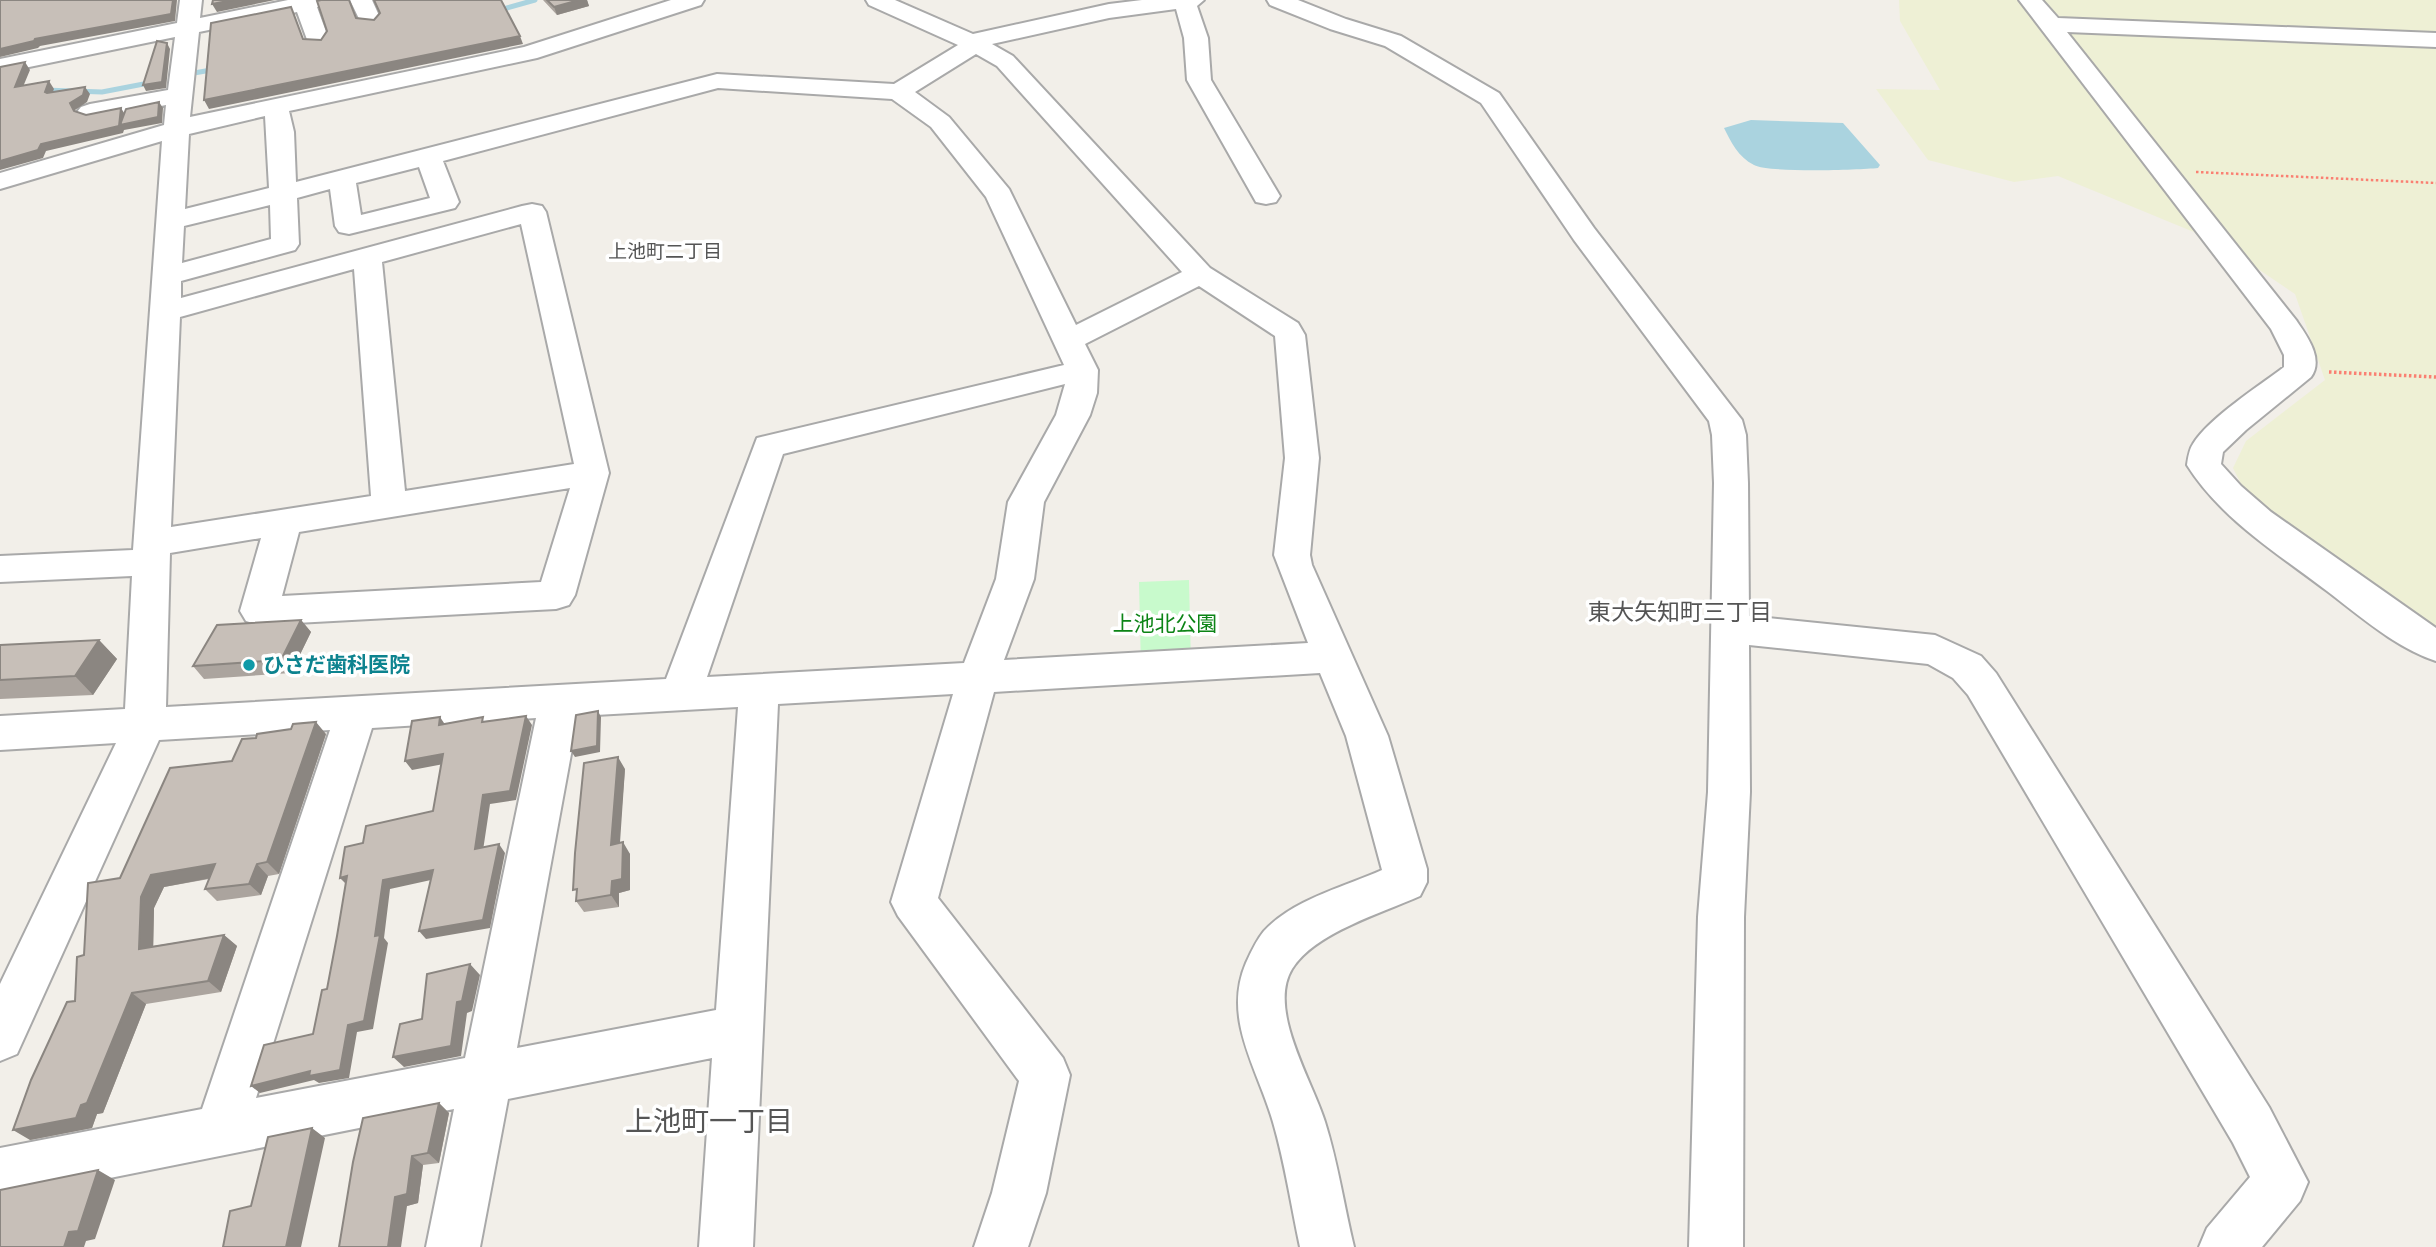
<svg xmlns="http://www.w3.org/2000/svg" width="2436" height="1247" font-family="'Archivo Narrow','Noto Sans JP',sans-serif">
<style>
.farmland{fill:#eef0d5}
.park{fill:#c8facc}
.water{fill:#aad3df}
.lines{fill:none;stroke-linecap:round;stroke-linejoin:round}
.stream{stroke:#aad3df;stroke-width:5}
.minor-casing{stroke:#a9a9a9;stroke-width:4}
.path-far1{stroke:#fa8072;stroke-width:2.5;stroke-dasharray:2.5 2.5;stroke-linecap:butt}
.path{stroke:#fa8072;stroke-width:3.5;stroke-dasharray:2.5 2.5;stroke-linecap:butt}
.minor{fill:#fff;fill-rule:evenodd}
.wall{fill:#aba49e}
.shaded-wall{fill:#8b8681}
.building{fill:#c7bfb8;stroke:#8b8681;stroke-width:2}
.culture-dot{fill:#0f9aa8;stroke:#fff;stroke-width:2.5}
.labels{text-anchor:middle;stroke-width:7;stroke-linejoin:round;paint-order:stroke}
.far-neighbourhood-label{font-size:19px;fill:#555;stroke:#fff}
.park-label{font-size:21px;fill:#0c8416;stroke:#fff}
.culture-label{font-size:21px;font-weight:bold;fill:#0d838f;stroke:#fff;text-anchor:start}
.neighbourhood-label{font-size:23px;fill:#555;stroke:#fff}
.near-neighbourhood-label{font-size:28px;fill:#555;stroke:#fff}
</style>
<rect width="100%" height="100%" fill="#f2efe9"/>
<!-- farmland -->
<path class="farmland" d="M 1899,0 L 2436,0 L 2436,629 L 2326,557 L 2245,492 L 2233,468 L 2246,441 L 2325,380 L 2295,294 L 2218,242 L 2058,176 L 2014,182 L 1928,160 L 1876,89 L 1940,90 L 1900,21 Z"/>
<!-- park -->
<path class="park" d="M 1189,580 L 1191,666 L 1141,668 L 1139,582 Z"/>
<!-- water -->
<path class="water" d="M 1751,120 L 1843,123 L 1880,165 L 1878,168 C 1857,170 1769,173 1754,165 C 1738,157 1731,142 1724,128 Z"/>
<g class="lines">
<!-- stream -->
<path class="stream" d="M 496,11 L 535,0
M 194,73 L 217,69
M 44,90 L 102,92 L 154,82"/>
<defs>
<path id="minor" d="M 180,0 L 202,0 L 200,18 L 288,0 L 331,0 L 328,5 L 317,7 L 329,40 L 325,45 L 309,45 L 297,12 L 199,32 L 190,117 L 524,47 L 671,0 L 704,0 L 701,5 L 537,58 L 289,111 L 294,132 L 296,182 L 717,74 L 894,84 L 958,45 L 869,5 L 866,0 L 895,0 L 973,34 L 1109,4 L 1142,0 L 1204,0 L 1197,6 L 1208,38 L 1211,80 L 1280,196 L 1276,202 L 1266,204 L 1256,202 L 1187,80 L 1184,38 L 1176,9 L 1109,18 L 992,44 L 1013,56 L 1210,268 L 1298,323 L 1305,335 L 1319,458 L 1310,555 L 1312,565 L 1388,736 L 1427,869 L 1427,882 L 1420,896 C 1382,913 1314,933 1292,969 C 1267,1010 1313,1082 1325,1122 C 1338,1163 1344,1206 1354,1247 L 1300,1247 C 1291,1205 1285,1163 1273,1122 C 1258,1069 1222,1019 1246,963 C 1251,952 1256,941 1264,931 C 1294,899 1344,887 1382,870 L 1346,736 L 1320,673 L 994,692 L 938,898 L 1063,1058 L 1070,1075 L 1046,1193 L 1028,1247 L 974,1247 L 992,1193 L 1019,1081 L 898,916 L 891,902 L 953,694 L 778,704 L 753,1247 L 699,1247 L 712,1058 L 508,1099 L 480,1247 L 426,1247 L 454,1109 L 0,1200 L 0,1148 L 202,1109 L 330,730 L 159,740 L 17,1054 L 0,1061 L 0,984 L 116,743 L 0,750 L 0,716 L 125,709 L 132,576 L 0,582 L 0,556 L 133,550 L 162,141 L 0,189 L 0,173 L 164,125 L 166,105 L 90,120 L 81,117 L 77,112 L 81,107 L 90,104 L 168,90 L 175,37 L 0,73 L 0,59 L 177,23 ZM 976,54 L 997,66 L 1182,272 L 1076,325 L 1009,189 L 949,117 L 915,92 ZM 718,88 L 892,99 L 931,127 L 986,197 L 1064,365 L 757,438 L 666,679 L 166,707 L 170,553 L 261,538 L 240,611 L 246,621 L 259,625 L 556,609 L 569,605 L 575,595 L 609,473 L 546,212 L 542,206 L 532,204 L 522,206 L 181,298 L 181,281 L 295,250 L 299,244 L 297,198 L 330,189 L 335,226 L 339,232 L 349,234 L 455,208 L 459,202 L 443,161 ZM 265,116 L 269,188 L 185,209 L 189,134 ZM 419,167 L 430,198 L 361,215 L 356,183 ZM 270,205 L 271,239 L 182,263 L 184,226 ZM 521,224 L 574,464 L 405,491 L 382,262 ZM 354,269 L 371,496 L 171,527 L 180,317 ZM 1199,286 L 1275,336 L 1285,458 L 1274,555 L 1308,643 L 1004,660 L 1034,579 L 1044,502 L 1090,415 L 1097,393 L 1098,370 L 1085,344 ZM 1065,384 L 1056,415 L 1008,502 L 996,579 L 964,663 L 707,677 L 783,454 ZM 570,488 L 541,582 L 282,596 L 299,532 ZM 738,707 L 716,1010 L 517,1048 L 578,716 ZM 536,718 L 465,1058 L 256,1098 L 372,728 Z
M 350,0 L 372,0 L 381,20 L 378,25 L 362,25 Z
M 1267,0 L 1298,0 L 1346,19 L 1401,36 L 1499,93 L 1594,228 L 1742,420 L 1746,435 L 1748,483 L 1749,616 L 1935,635 L 1981,656 L 1996,673 L 2269,1107 L 2308,1182 L 2300,1201 L 2262,1247 L 2199,1247 L 2207,1228 L 2250,1177 L 2233,1143 L 1968,695 L 1953,678 L 1928,664 L 1749,645 L 1750,792 L 1744,917 L 1743,1247 L 1689,1247 L 1698,917 L 1708,792 L 1714,483 L 1712,435 L 1709,421 L 1574,240 L 1481,103 L 1385,46 L 1330,29 L 1270,5 Z
M 2019,0 L 2042,0 L 2058,18 L 2436,33 L 2436,47 L 2067,32 L 2296,320 C 2307,336 2324,359 2311,377 L 2246,430 L 2223,452 L 2221,464 L 2241,486 L 2271,512 L 2436,628 L 2436,661 C 2396,648 2360,616 2327,591 C 2277,553 2221,519 2187,465 C 2188,458 2189,450 2193,444 C 2209,418 2259,386 2284,367 L 2284,355 L 2271,329 Z"/>
</defs>
<!-- minor casing -->
<use href="#minor" class="minor-casing"/>
<!-- path-far1 -->
<path class="path-far1" d="M 2196,172 L 2436,183"/>
<!-- path -->
<path class="path" d="M 2329,372 L 2436,377"/>
<!-- minor -->
<use href="#minor" class="minor"/>
</g>
<!-- wall -->
<path class="wall" d="M 543,0 L 587,0 L 589,6 L 557,15 Z
M 301,620 L 311,632 L 291,673 L 204,679 L 193,666 Z
M 99,640 L 117,659 L 93,695 L 0,699 L 0,645 Z
M 326,734 L 279,874 L 268,876 L 261,895 L 217,901 L 205,889 L 209,879 L 164,887 L 154,908 L 153,946 L 224,935 L 237,946 L 221,992 L 146,1004 L 103,1113 L 97,1114 L 92,1128 L 30,1140 L 75,1001 L 84,955 L 120,878 L 232,761 Z
M 625,769 L 619,843 L 630,854 L 630,890 L 619,893 L 619,907 L 584,912 L 576,901 L 577,895 Z
M 439,1103 L 449,1113 L 439,1163 L 423,1165 L 418,1203 L 407,1206 L 339,1247 Z"/>
<!-- shaded-wall -->
<path class="shaded-wall" d="M 173,0 L 177,0 L 175,21 L 40,46 L 38,48 L 0,57 L 0,49 Z
M 233,0 L 275,0 L 217,12 L 212,4 Z
M 579,0 L 587,0 L 589,6 L 557,15 L 554,7 Z
M 520,36 L 523,44 L 209,109 L 204,100 Z
M 167,43 L 170,49 L 166,88 L 146,91 L 143,85 Z
M 25,62 L 30,70 L 20,94 L 15,87 Z
M 49,81 L 54,89 L 50,99 L 45,92 Z
M 85,87 L 90,94 L 87,102 L 75,110 L 79,119 L 70,103 Z
M 159,102 L 163,108 L 162,123 L 124,130 L 123,133 L 46,151 L 43,158 L 0,170 L 0,161 L 121,108 L 126,116 Z
M 301,620 L 311,632 L 291,673 L 281,660 Z
M 99,640 L 117,659 L 93,695 L 75,676 Z
M 598,711 L 601,717 L 600,752 L 575,757 L 571,751 Z
M 526,716 L 532,725 L 516,800 L 490,804 L 482,857 L 475,849 L 483,795 Z
M 440,717 L 446,726 L 439,725 Z
M 316,722 L 326,734 L 279,874 L 267,862 Z
M 443,754 L 449,763 L 412,770 L 405,761 Z
M 618,757 L 625,769 L 619,857 L 611,845 Z
M 623,842 L 630,854 L 630,890 L 619,893 L 619,907 L 611,895 L 612,881 Z
M 499,844 L 505,853 L 490,928 L 426,939 L 419,931 Z
M 215,864 L 227,875 L 164,887 L 154,908 L 153,960 L 139,949 L 141,897 L 151,875 Z
M 257,864 L 268,876 L 261,895 L 249,884 Z
M 433,870 L 440,878 L 390,889 L 384,938 L 388,943 L 373,1029 L 357,1032 L 349,1078 L 319,1083 L 314,1080 L 260,1093 L 251,1086 L 348,1025 L 375,936 L 383,880 Z
M 347,876 L 348,886 L 340,878 Z
M 224,935 L 237,946 L 221,992 L 208,981 Z
M 470,964 L 480,975 L 472,1011 L 467,1013 L 461,1056 L 404,1067 L 393,1057 L 457,1002 Z
M 132,993 L 146,1004 L 103,1113 L 97,1114 L 92,1128 L 30,1140 L 13,1130 L 81,1105 Z
M 439,1103 L 449,1113 L 439,1163 L 428,1153 Z
M 312,1128 L 325,1138 L 301,1247 L 286,1247 Z
M 412,1156 L 423,1165 L 418,1203 L 407,1206 L 401,1247 L 388,1247 L 395,1197 Z
M 98,1170 L 115,1180 L 95,1239 L 86,1241 L 84,1247 L 64,1247 L 69,1232 Z"/>
<!-- building -->
<path class="building" d="M 0,0 L 173,0 L 171,14 L 35,39 L 34,41 L 0,49 Z
M 213,0 L 233,0 L 212,4 Z
M 321,0 L 349,0 L 356,18 L 374,20 L 380,13 L 374,0 L 501,0 L 520,36 L 204,100 L 211,23 L 291,7 L 303,39 L 321,40 L 327,31 L 317,1 Z
M 547,0 L 579,0 L 554,7 Z
M 157,41 L 167,43 L 162,82 L 143,85 Z
M 25,62 L 15,87 L 49,81 L 45,92 L 47,93 L 85,87 L 83,95 L 70,103 L 74,111 L 86,115 L 121,108 L 119,126 L 41,144 L 38,150 L 0,161 L 0,67 Z
M 159,102 L 158,117 L 120,125 L 126,109 Z
M 301,620 L 281,660 L 193,666 L 217,625 Z
M 99,640 L 75,676 L 0,680 L 0,645 Z
M 598,711 L 597,746 L 571,751 L 576,715 Z
M 526,716 L 510,791 L 483,795 L 475,849 L 499,844 L 483,920 L 419,931 L 433,870 L 383,880 L 375,936 L 380,935 L 364,1021 L 348,1025 L 340,1070 L 309,1076 L 310,1071 L 251,1086 L 264,1045 L 313,1034 L 322,990 L 327,989 L 337,936 L 347,876 L 340,878 L 345,847 L 363,843 L 366,826 L 433,811 L 443,754 L 405,761 L 412,721 L 440,717 L 439,725 L 483,717 L 482,722 Z
M 316,722 L 267,862 L 257,864 L 249,884 L 205,889 L 215,864 L 151,875 L 141,897 L 139,949 L 224,935 L 208,981 L 132,993 L 87,1103 L 81,1105 L 76,1118 L 13,1130 L 31,1080 L 67,1002 L 75,1001 L 77,957 L 84,955 L 88,883 L 120,878 L 170,768 L 232,761 L 242,739 L 256,738 L 257,734 L 291,729 L 293,724 Z
M 618,757 L 611,845 L 623,842 L 622,879 L 612,881 L 611,895 L 576,901 L 577,889 L 573,890 L 575,853 L 584,763 Z
M 470,964 L 462,1001 L 457,1002 L 451,1046 L 393,1057 L 400,1024 L 422,1019 L 427,974 Z
M 439,1103 L 428,1153 L 412,1156 L 407,1194 L 395,1197 L 388,1247 L 339,1247 L 353,1162 L 363,1118 Z
M 312,1128 L 286,1247 L 223,1247 L 230,1211 L 251,1206 L 268,1137 Z
M 98,1170 L 78,1231 L 69,1232 L 64,1247 L 0,1247 L 0,1190 Z"/>
<!-- markers -->
<circle class="culture-dot" cx="249" cy="665" r="7"/>
<g class="labels">
<!-- far-neighbourhood labels -->
<g class="far-neighbourhood-label">
<text x="665" y="258">上池町二丁目</text>
</g>
<!-- park labels -->
<g class="park-label">
<text x="1165" y="631">上池北公園</text>
</g>
<!-- culture labels -->
<g class="culture-label">
<text x="263" y="672">ひさだ歯科医院</text>
</g>
<!-- neighbourhood labels -->
<g class="neighbourhood-label">
<text x="1680" y="620">東大矢知町三丁目</text>
</g>
<!-- near-neighbourhood labels -->
<g class="near-neighbourhood-label">
<text x="709" y="1131">上池町一丁目</text>
</g>
</g>
</svg>
